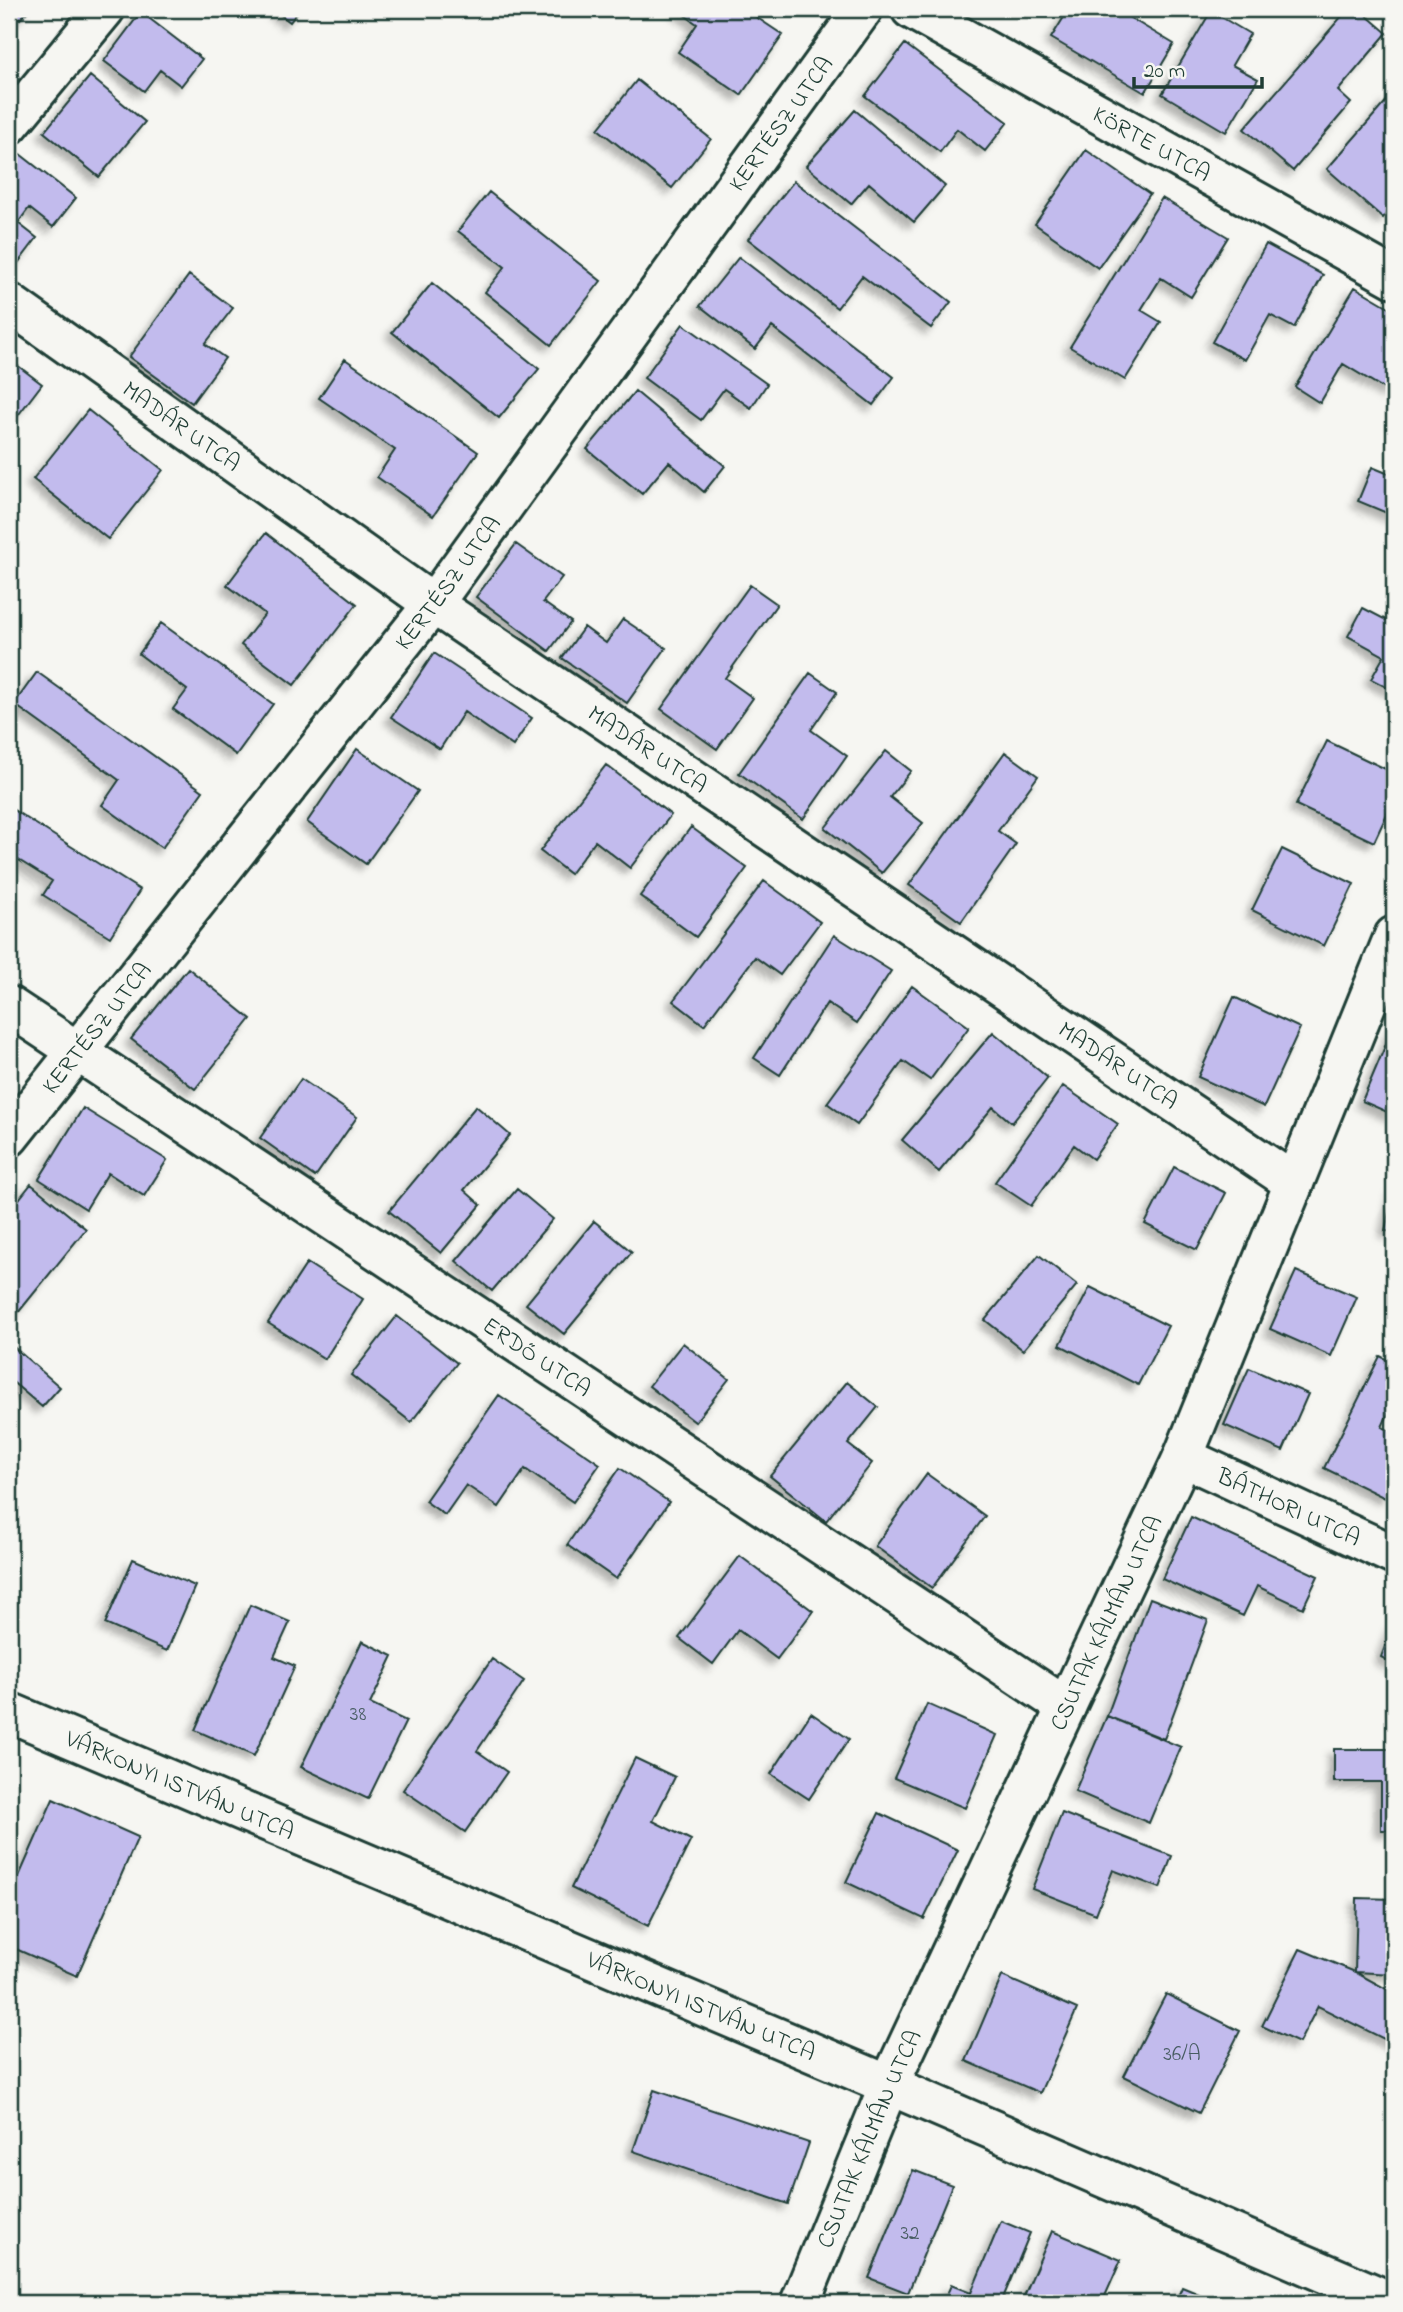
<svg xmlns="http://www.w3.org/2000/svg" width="1403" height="2312" font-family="'Indie Flower',sans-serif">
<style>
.building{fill:#c2bbed;stroke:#1f3d34;stroke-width:2;filter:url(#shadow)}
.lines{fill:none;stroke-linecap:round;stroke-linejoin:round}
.minor-casing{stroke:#1f3d34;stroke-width:44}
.minor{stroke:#f6f6f2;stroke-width:38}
.labels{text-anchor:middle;stroke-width:7;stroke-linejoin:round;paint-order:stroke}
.number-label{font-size:21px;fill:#485c62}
.street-label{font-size:24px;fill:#1f3d34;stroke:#f6f6f2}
</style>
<defs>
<filter id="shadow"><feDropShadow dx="-6" dy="6" stdDeviation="3.5" flood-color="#0004"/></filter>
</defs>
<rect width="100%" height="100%" fill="#f6f6f2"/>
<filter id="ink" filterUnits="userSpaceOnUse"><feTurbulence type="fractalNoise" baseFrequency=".0143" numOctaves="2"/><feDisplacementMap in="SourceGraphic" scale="14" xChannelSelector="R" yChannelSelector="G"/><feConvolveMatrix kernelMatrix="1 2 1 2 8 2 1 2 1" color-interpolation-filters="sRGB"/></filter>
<g filter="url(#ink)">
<!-- building -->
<path class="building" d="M 9,9 L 30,9 L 20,19 Z
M 273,9 L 300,9 L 290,22 Z
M 676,9 L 744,9 L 783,35 L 741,95 L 678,52 L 697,24 Z
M 1069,9 L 1115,9 L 1174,44 L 1145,93 L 1051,38 Z
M 1348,9 L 1359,9 L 1387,33 L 1338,91 L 1351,103 L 1293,171 L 1244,129 Z
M 1211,11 L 1250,34 L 1232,65 L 1258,79 L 1226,132 L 1162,94 Z
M 141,12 L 202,59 L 181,86 L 160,70 L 144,91 L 104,61 Z
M 905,44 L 1008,122 L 985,151 L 957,129 L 940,152 L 865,96 Z
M 90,76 L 145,122 L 99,177 L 44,132 Z
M 637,80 L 711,139 L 672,188 L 598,129 Z
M 1389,98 L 1394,103 L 1394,205 L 1383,218 L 1327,169 Z
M 855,110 L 945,186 L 914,222 L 869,183 L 851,204 L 806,166 Z
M 1086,150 L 1150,194 L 1098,268 L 1035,224 Z
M 20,154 L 76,198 L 53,227 L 29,208 L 18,223 L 37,238 L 9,275 L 9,168 Z
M 794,181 L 951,302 L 931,328 L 862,276 L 837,308 L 748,239 Z
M 489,192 L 601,281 L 551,345 L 485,292 L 505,267 L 458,231 Z
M 1162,198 L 1228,237 L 1191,297 L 1161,278 L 1141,310 L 1161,322 L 1125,380 L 1070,347 Z
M 1266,244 L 1323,275 L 1294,328 L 1270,315 L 1245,360 L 1212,342 Z
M 739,257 L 894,377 L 873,405 L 772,327 L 755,349 L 700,306 Z
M 189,275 L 233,308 L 205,344 L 225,358 L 192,403 L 129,357 Z
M 432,283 L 539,369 L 499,418 L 392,332 Z
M 1355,287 L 1394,310 L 1394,380 L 1388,391 L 1343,364 L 1320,403 L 1295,387 Z
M 683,324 L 767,384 L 751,408 L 724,389 L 701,420 L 644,378 Z
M 9,359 L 42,384 L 9,427 Z
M 345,359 L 478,452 L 433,516 L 377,477 L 395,450 L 319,398 Z
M 635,391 L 725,466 L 704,492 L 669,462 L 642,494 L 587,449 Z
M 88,410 L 163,470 L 108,539 L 33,479 Z
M 1372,467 L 1394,476 L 1394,516 L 1358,501 Z
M 266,533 L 357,604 L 294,685 L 241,645 L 265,614 L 227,585 Z
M 516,544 L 562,577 L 543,602 L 571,622 L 549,651 L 476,597 Z
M 750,585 L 777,604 L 725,678 L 753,698 L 717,749 L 661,709 Z
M 1363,608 L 1394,624 L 1394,691 L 1371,679 L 1384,656 L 1348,636 Z
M 623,619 L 666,648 L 627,703 L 562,658 L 584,627 L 606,643 Z
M 161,623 L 273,704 L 236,755 L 173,709 L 187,690 L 139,654 Z
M 434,653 L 532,718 L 513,746 L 464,712 L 440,749 L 391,717 Z
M 37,672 L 203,791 L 162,848 L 102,805 L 119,780 L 14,704 Z
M 810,673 L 837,692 L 811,730 L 847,756 L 803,819 L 739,773 Z
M 1327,741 L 1394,773 L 1394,799 L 1374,842 L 1296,805 Z
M 357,749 L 418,791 L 366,864 L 307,822 Z
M 886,751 L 911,771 L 890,797 L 923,823 L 882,873 L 825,828 Z
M 1005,752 L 1038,776 L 998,831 L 1016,844 L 961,922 L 909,885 Z
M 606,765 L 671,815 L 630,868 L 595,841 L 570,874 L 540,851 Z
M 9,807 L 140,890 L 110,937 L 43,895 L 52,881 L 9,854 Z
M 691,827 L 747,868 L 696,937 L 640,896 Z
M 1282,849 L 1354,884 L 1324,946 L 1252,910 Z
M 764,881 L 820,922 L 780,975 L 755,957 L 704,1025 L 673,1001 Z
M 834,935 L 891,971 L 857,1023 L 827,1003 L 780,1075 L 754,1058 Z
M 188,968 L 251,1019 L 195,1089 L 131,1039 Z
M 912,986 L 969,1027 L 930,1080 L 903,1061 L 857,1125 L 827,1103 Z
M 1234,997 L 1300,1028 L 1264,1107 L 1198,1077 Z
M 1394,1025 L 1394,1115 L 1362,1101 Z
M 993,1032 L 1048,1078 L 1012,1123 L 993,1107 L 939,1172 L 902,1140 Z
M 301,1079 L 357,1117 L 315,1177 L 260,1138 Z
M 1063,1086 L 1118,1124 L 1093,1159 L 1074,1145 L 1031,1206 L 995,1182 Z
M 476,1106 L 510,1135 L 464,1190 L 481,1205 L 441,1253 L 389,1211 Z
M 83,1108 L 167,1160 L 144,1196 L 108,1173 L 86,1209 L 39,1179 Z
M 1174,1167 L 1226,1193 L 1197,1250 L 1145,1224 Z
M 31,1184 L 86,1229 L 13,1319 L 9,1316 L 9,1212 Z
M 1394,1188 L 1394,1232 L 1385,1231 Z
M 517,1189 L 553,1219 L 492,1291 L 456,1261 Z
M 594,1221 L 632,1252 L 564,1334 L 526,1304 Z
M 1039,1255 L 1077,1285 L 1023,1350 L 985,1320 Z
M 307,1263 L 363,1299 L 325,1359 L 268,1323 Z
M 1296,1271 L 1357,1297 L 1331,1356 L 1270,1329 Z
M 1090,1287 L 1168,1326 L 1138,1385 L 1060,1345 Z
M 397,1316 L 457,1363 L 411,1422 L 351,1375 Z
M 9,1343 L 60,1387 L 42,1407 L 9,1379 Z
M 683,1343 L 729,1379 L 695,1422 L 649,1386 Z
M 1380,1356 L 1394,1363 L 1394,1401 L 1382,1427 L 1394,1433 L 1394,1481 L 1385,1498 L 1324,1468 Z
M 1249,1368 L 1308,1394 L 1283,1451 L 1224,1425 Z
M 847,1382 L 878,1407 L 848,1444 L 872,1463 L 826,1521 L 770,1476 Z
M 499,1395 L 600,1464 L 573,1502 L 525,1469 L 499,1507 L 466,1485 L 445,1515 L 425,1501 Z
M 620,1468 L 669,1502 L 616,1579 L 567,1545 Z
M 927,1474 L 985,1516 L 932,1588 L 875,1546 Z
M 1191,1517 L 1318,1576 L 1303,1608 L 1257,1586 L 1243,1616 L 1162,1579 Z
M 740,1556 L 813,1611 L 777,1659 L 738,1630 L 713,1664 L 679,1638 Z
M 133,1559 L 195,1586 L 167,1651 L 105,1624 Z
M 1150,1598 L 1208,1620 L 1164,1739 L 1107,1716 Z
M 250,1605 L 290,1622 L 274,1657 L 295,1666 L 254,1756 L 195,1730 Z
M 1394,1622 L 1394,1664 L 1381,1657 Z
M 362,1641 L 393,1656 L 370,1704 L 406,1721 L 368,1799 L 301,1767 Z
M 492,1659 L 524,1681 L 477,1751 L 507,1772 L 465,1832 L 403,1790 Z
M 927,1704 L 997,1735 L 965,1808 L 894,1778 Z
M 811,1713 L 849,1739 L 809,1799 L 771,1774 Z
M 1107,1716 L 1181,1747 L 1149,1823 L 1075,1791 Z
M 1334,1749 L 1394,1749 L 1394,1830 L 1381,1830 L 1381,1782 L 1334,1782 Z
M 635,1758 L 675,1777 L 653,1821 L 691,1840 L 648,1926 L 571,1888 Z
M 53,1799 L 138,1837 L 77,1976 L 9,1946 L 9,1899 Z
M 879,1813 L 958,1850 L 924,1919 L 846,1882 Z
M 1062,1813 L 1172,1856 L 1160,1888 L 1113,1870 L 1096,1914 L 1032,1889 Z
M 1357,1898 L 1394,1899 L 1394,1974 L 1355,1972 Z
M 1300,1949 L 1355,1972 L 1394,1993 L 1394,2044 L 1318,2006 L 1299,2043 L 1262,2026 Z
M 1002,1976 L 1077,2009 L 1040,2093 L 966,2061 Z
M 1166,1994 L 1240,2031 L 1199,2113 L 1124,2076 Z
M 654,2090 L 809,2143 L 788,2204 L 633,2151 Z
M 913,2170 L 952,2185 L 908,2293 L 869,2278 Z
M 1001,2221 L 1030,2233 L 1001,2303 L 943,2303 L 951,2285 L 971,2293 Z
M 1052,2231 L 1121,2260 L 1102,2303 L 1021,2303 Z
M 1182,2287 L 1221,2303 L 1175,2303 Z"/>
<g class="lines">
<defs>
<g id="minor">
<path id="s1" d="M 911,9 L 1394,278"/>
<path d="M 9,125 L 105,9"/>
<path id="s2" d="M 9,303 L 433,604 L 1294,1183"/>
<path id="s3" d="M 9,1006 L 1066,1707"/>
<path id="s4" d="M 9,1137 L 433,604 L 863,9"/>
<path id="s5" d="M 1183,1457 L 1394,1555"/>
<path id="s6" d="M 9,1712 L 889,2085 L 1394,2303"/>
<path id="s7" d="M 800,2303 L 889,2085 L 1183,1457 L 1394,936"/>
</g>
</defs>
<!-- minor casing -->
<use href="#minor" class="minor-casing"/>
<!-- minor -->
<use href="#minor" class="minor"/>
</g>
</g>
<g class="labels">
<!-- number labels -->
<g class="number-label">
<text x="358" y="1720">38</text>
<text x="1182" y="2060">36/A</text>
<text x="910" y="2239">32</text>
</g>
<!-- street labels -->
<g class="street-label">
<text dy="8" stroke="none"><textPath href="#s4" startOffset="1274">KERTÉSZ UTCA</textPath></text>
<text dy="8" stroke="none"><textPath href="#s1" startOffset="276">KÖRTE UTCA</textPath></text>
<text dy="8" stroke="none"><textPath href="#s2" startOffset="212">MADÁR UTCA</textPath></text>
<text dy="8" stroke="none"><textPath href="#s4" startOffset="707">KERTÉSZ UTCA</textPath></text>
<text dy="8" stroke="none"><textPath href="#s2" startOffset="779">MADÁR UTCA</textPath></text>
<text dy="8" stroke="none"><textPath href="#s4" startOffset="140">KERTÉSZ UTCA</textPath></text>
<text dy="8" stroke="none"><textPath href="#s2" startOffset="1346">MADÁR UTCA</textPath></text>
<text dy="8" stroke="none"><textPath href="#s3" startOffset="634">ERDŐ UTCA</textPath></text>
<text dy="8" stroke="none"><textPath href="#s5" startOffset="117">BÁTHORI UTCA</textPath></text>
<text dy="8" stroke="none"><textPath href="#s7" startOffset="746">CSUTAK KÁLMÁN UTCA</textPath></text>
<text dy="8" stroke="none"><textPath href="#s6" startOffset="186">VÁRKONYI ISTVÁN UTCA</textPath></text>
<text dy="8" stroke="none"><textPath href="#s6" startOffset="752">VÁRKONYI ISTVÁN UTCA</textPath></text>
<text dy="8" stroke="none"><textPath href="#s7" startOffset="178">CSUTAK KÁLMÁN UTCA</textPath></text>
</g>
</g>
<!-- margin -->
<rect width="1403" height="2312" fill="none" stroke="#f6f6f2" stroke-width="35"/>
<rect x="18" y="18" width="1368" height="2277" fill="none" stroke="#1f3d34" stroke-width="2.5" filter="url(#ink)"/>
<!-- scale -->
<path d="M1134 77v10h128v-10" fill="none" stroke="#1f3d34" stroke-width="3.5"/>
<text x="1144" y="77" font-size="21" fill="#1f3d34" stroke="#f6f6f2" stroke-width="5" paint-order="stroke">20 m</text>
</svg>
